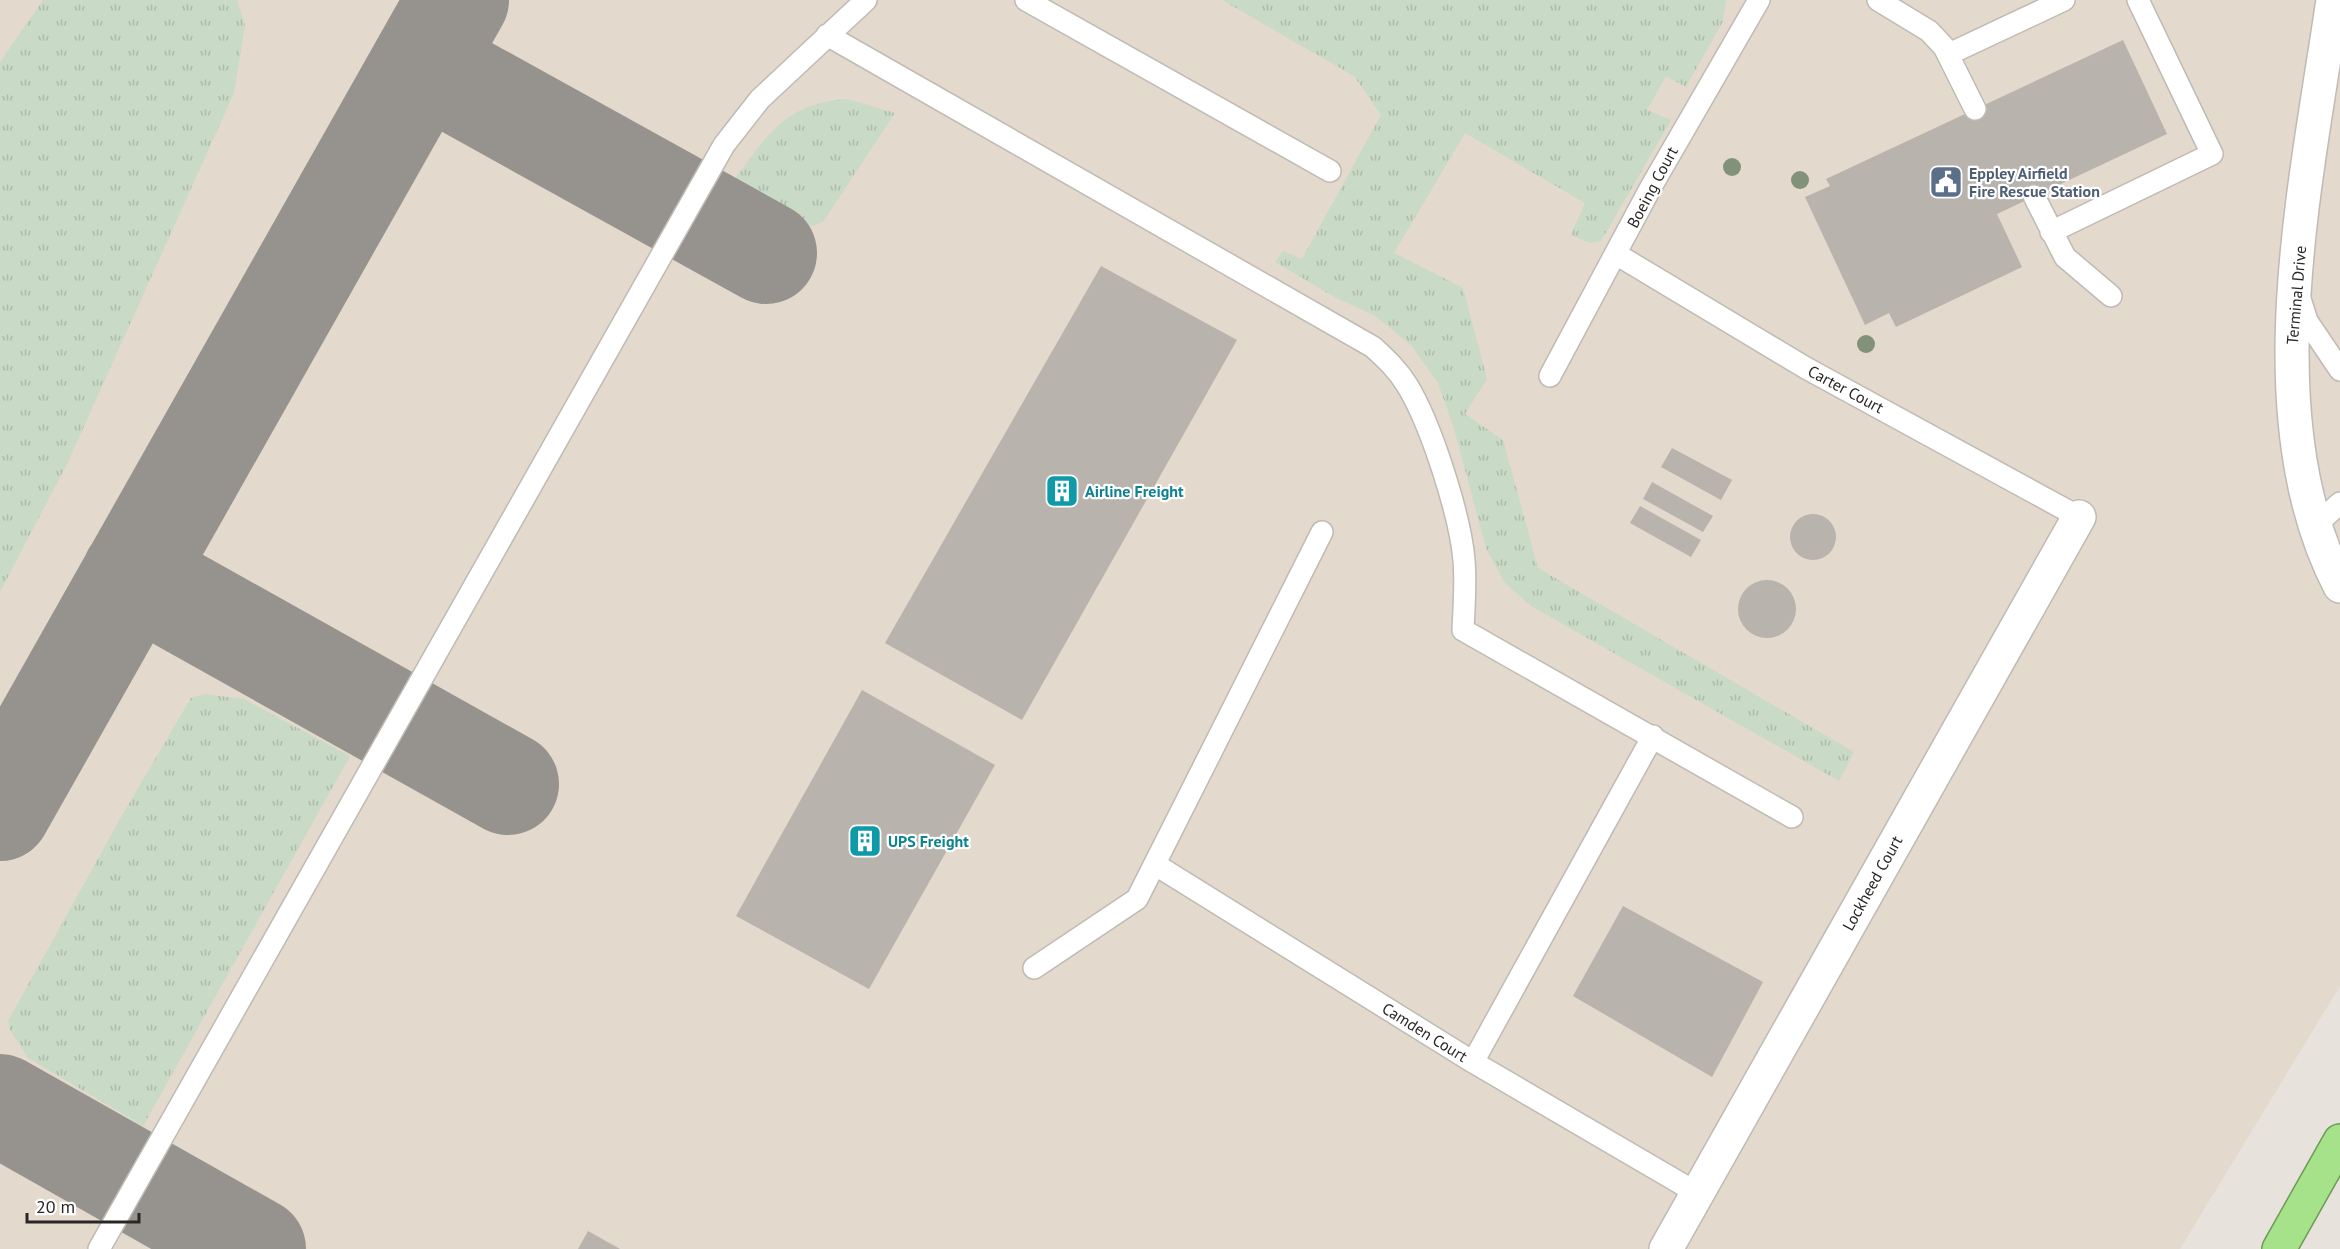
<svg xmlns="http://www.w3.org/2000/svg" width="2340" height="1249" font-family="'PT Sans',sans-serif">
<style>
.built{fill:#e3d9cc}
.grass{fill:url(#grass-tufts)}
.lines{fill:none;stroke-linecap:round;stroke-linejoin:round}
.taxiway{stroke:#96928e;stroke-width:102}
.building{fill:#b8b3ad}
.service-casing{stroke:#bfbbb4;stroke-width:24}
.minor-casing{stroke:#bfbbb4;stroke-width:36}
.secondary-casing{stroke:#bfbbb4;stroke-width:36}
.trunk-casing{stroke:#6b9b54;stroke-width:36}
.service{stroke:#fff;stroke-width:21}
.minor{stroke:#fff;stroke-width:33}
.secondary{stroke:#fff;stroke-width:33}
.trunk{stroke:#a6e28a;stroke-width:33}
.tree{fill:#81917a}
.labels{text-anchor:middle;stroke-width:4.5;stroke-linejoin:round;paint-order:stroke}
.service-label{font-size:16px;font-weight:bold;fill:#4e5e75;stroke:#fff;text-anchor:start}
.street-label{font-size:16px;fill:#292725;stroke:#fff}
.culture-label{font-size:16px;font-weight:bold;fill:#0d838f;stroke:#fff;text-anchor:start}
</style>
<defs>
<pattern id="grass-tufts" width="24" height="20" patternUnits="userSpaceOnUse" patternTransform="scale(1.5)"><rect width="24" height="20" fill="#c9dac6"/><path d="M3 7l-1-3M5 7V3M7 7l1-3M15 17l-1-3M17 17v-4M19 17l1-3" fill="none" stroke="#adbbaa"/></pattern>
</defs>
<rect width="100%" height="100%" fill="#e7e2dc"/>
<!-- built -->
<path class="built" d="M 0,0 L 2340,0 L 2340,986 L 2180,1249 L 0,1249 Z"/>
<!-- grass -->
<path class="grass" d="M 43,0 L 237,0 L 245,25 L 234,93 L 67,464 L 0,592 L 0,62 Z
M 1222,0 L 1726,0 L 1723,21 L 1686,87 L 1666,76 L 1647,110 L 1671,120 L 1601,241 L 1590,243 L 1571,235 L 1585,203 L 1465,133 L 1394,253 L 1463,288 L 1487,379 L 1465,414 L 1503,440 L 1538,568 L 1854,752 L 1839,781 L 1531,606 L 1505,583 L 1486,548 L 1453,425 L 1438,383 L 1411,345 L 1374,315 L 1338,299 L 1275,262 L 1283,251 L 1302,259 L 1381,115 L 1354,76 Z
M 847,99 L 895,113 L 823,222 L 804,229 L 799,227 L 799,223 L 731,184 C 766,138 783,103 847,99 Z
M 205,694 L 244,699 L 350,756 L 143,1126 L 28,1058 L 10,1030 L 8,1021 L 120,819 L 191,698 Z"/>
<g class="lines">
<!-- taxiway -->
<path class="taxiway" d="M 423,63 L 766,253
M 133,574 L 508,784
M 0,810 L 458,0
M 0,1105 L 255,1249"/>
</g>
<!-- building -->
<path class="building" d="M 2123,40 L 2167,134 L 1997,214 L 2022,267 L 1896,327 L 1889,313 L 1865,325 L 1805,197 L 1830,186 L 1826,179 Z
M 1101,266 L 1237,340 L 1022,720 L 885,643 Z
M 1672,448 L 1732,480 L 1721,500 L 1661,467 Z
M 1652,482 L 1713,516 L 1703,532 L 1643,499 Z
M 1640,506 L 1701,540 L 1691,557 L 1630,523 Z
M1790 537a23 23 0 1 1 46 0a23 23 0 1 1-46 0Z
M1738 609a29 29 0 1 1 58 0a29 29 0 1 1-58 0Z
M 862,690 L 995,765 L 869,989 L 736,916 Z
M 1623,906 L 1763,982 L 1712,1077 L 1573,996 Z
M 588,1231 L 620,1249 L 578,1249 Z"/>
<g class="lines">
<defs>
<path id="service" d="M 1026,0 L 1330,171
M 1878,0 L 1929,31 L 1944,47 L 1975,109
M 827,35 L 1373,347 C 1386,359 1398,370 1407,385 C 1431,424 1460,515 1464,560 C 1466,584 1464,606 1463,630 L 1792,817
M 1949,54 L 2064,0
M 2034,196 L 2065,257 L 2111,296
M 2051,232 L 2212,154 L 2138,0
M 1616,254 L 1806,368 L 2079,517
M 2300,299 L 2307,321 L 2340,370
M 1550,376 L 1651,187 L 1759,0
M 2316,525 L 2340,503
M 1156,865 L 1473,1062 L 1697,1193
M 1034,968 L 1137,899 L 1322,532
M 1473,1062 L 1653,736
M 99,1249 L 724,145 L 760,99 L 866,0"/>
<path id="minor" d="M 1666,1249 L 2079,517"/>
<path id="secondary" d="M 2333,0 C 2307,180 2252,418 2340,586"/>
<path id="trunk" d="M 2279,1249 L 2340,1141"/>
</defs>
<!-- service casing -->
<use href="#service" class="service-casing"/>
<!-- minor casing -->
<use href="#minor" class="minor-casing"/>
<!-- secondary casing -->
<use href="#secondary" class="secondary-casing"/>
<!-- trunk casing -->
<use href="#trunk" class="trunk-casing"/>
<!-- service -->
<use href="#service" class="service"/>
<!-- minor -->
<use href="#minor" class="minor"/>
<!-- secondary -->
<use href="#secondary" class="secondary"/>
<!-- trunk -->
<use href="#trunk" class="trunk"/>
</g>
<!-- trees -->
<g class="tree">
<circle cx="1732" cy="167" r="9"/>
<circle cx="1800" cy="180" r="9"/>
<circle cx="1866" cy="344" r="9"/>
</g>
<!-- icons -->
<defs>
<symbol id="civic-square" viewBox="-11 -11 22 22"><rect x="-9" y="-9" width="18" height="18" rx="4" fill="#5c6f8a" stroke="#fff"/><path d="M-.6-6.5H3V-4.5H.6V-3L4-1V1h2V6H-6V1h2V-1L-.6-3ZM-1.2 2.5V6h2.4V2.5Z" fill="#fff"/></symbol>
<symbol id="building-square" viewBox="-11 -11 22 22"><rect x="-9" y="-9" width="18" height="18" rx="4" fill="#0f9aa8" stroke="#fff"/><path d="M-4-6H4V6H1V3H-1V6H-4ZM-2.5-4.3h1.7v1.8h-1.7ZM.8-4.3h1.7v1.8H.8ZM-2.5-1h1.7V.8h-1.7ZM.8-1h1.7V.8H.8Z" fill="#fff"/></symbol>
</defs>
<g fill-rule="evenodd">
<use href="#civic-square" x="1927" y="163" width="38" height="38"/>
<use href="#building-square" x="1043" y="472" width="38" height="38"/>
<use href="#building-square" x="846" y="822" width="38" height="38"/>
</g>
<g class="labels">
<!-- service labels -->
<g class="service-label">
<text x="1969" y="179">Eppley Airfield<tspan x="1969" dy="18">Fire Rescue Station</tspan></text>
</g>
<!-- street labels -->
<g class="street-label">
<text transform="translate(1652 187) rotate(-62)" y="6">Boeing Court</text>
<text transform="translate(2296 295) rotate(-85)" y="6">Terminal Drive</text>
<text transform="translate(1846 389) rotate(28)" y="6">Carter Court</text>
<text transform="translate(1872 883) rotate(-61)" y="6">Lockheed Court</text>
<text transform="translate(1425 1032) rotate(32)" y="6">Camden Court</text>
</g>
<!-- culture labels -->
<g class="culture-label">
<text x="1085" y="497">Airline Freight</text>
<text x="888" y="847">UPS Freight</text>
</g>
</g>
<!-- scale -->
<path d="M27 1213v9h112v-9" fill="none" stroke="#292725" stroke-width="3"/>
<text x="36" y="1213" font-size="18" fill="#292725" stroke="#ffffff" stroke-width="4.5" paint-order="stroke">20 m</text>
</svg>
